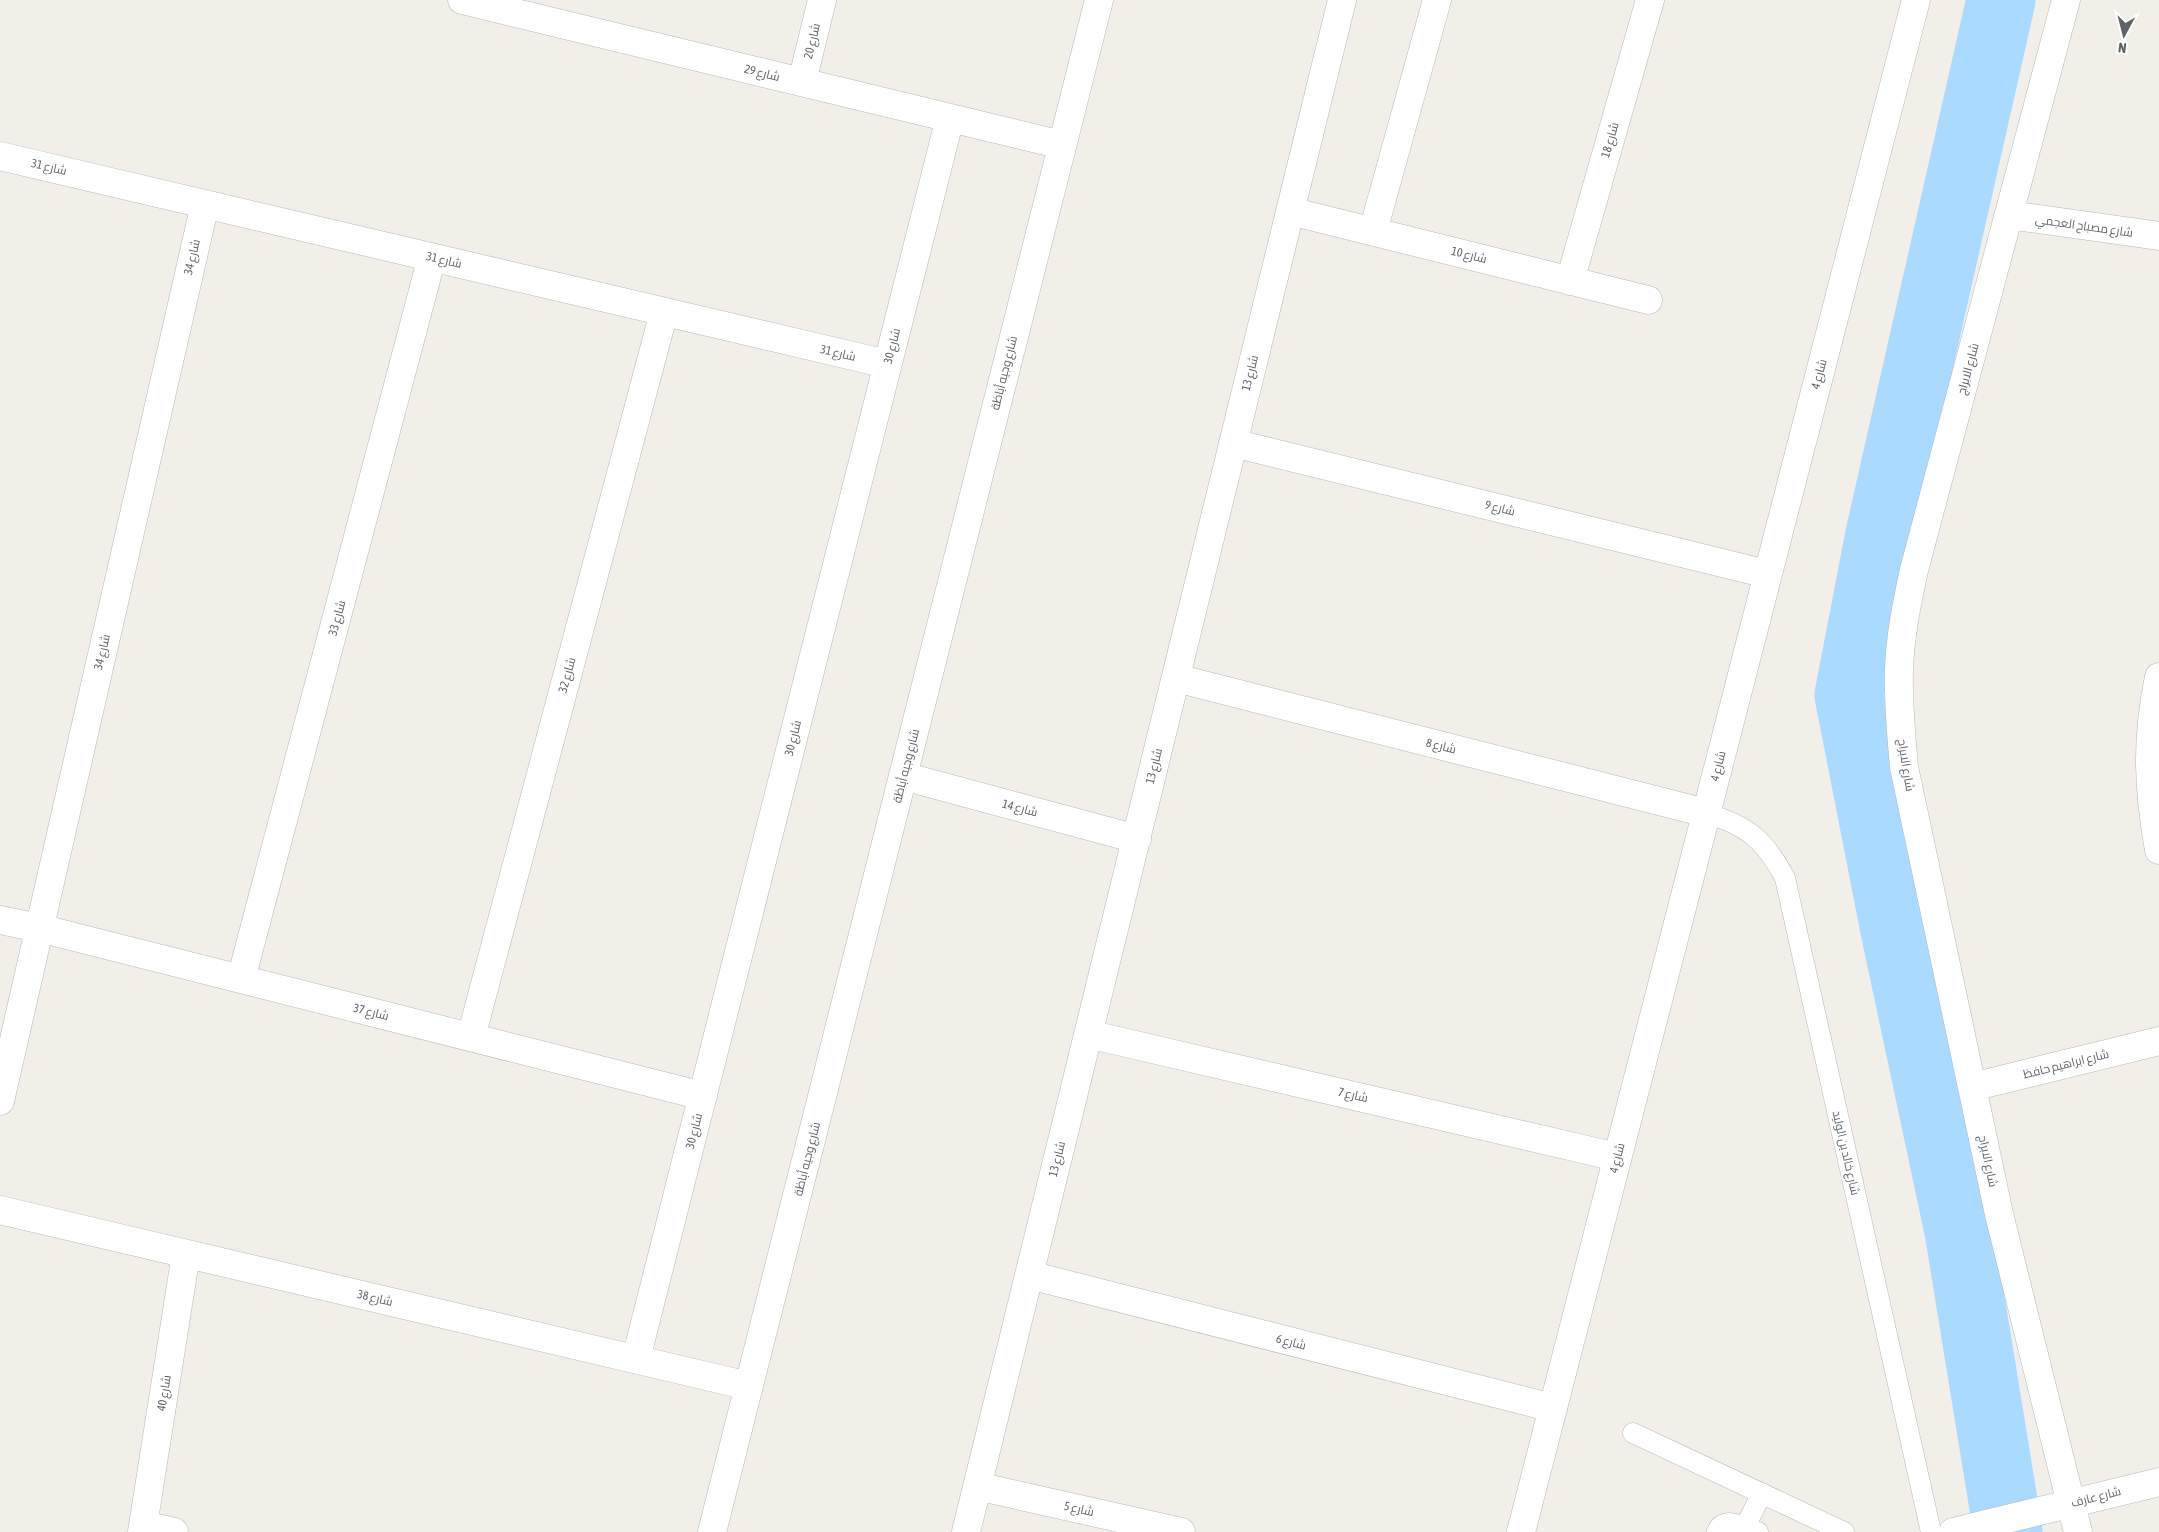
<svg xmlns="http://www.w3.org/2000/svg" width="2159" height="1532" font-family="'Asap Condensed',Cairo,sans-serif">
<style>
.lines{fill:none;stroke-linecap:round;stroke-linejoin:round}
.river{stroke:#aadaff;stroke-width:69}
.service-casing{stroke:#b5b8bc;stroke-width:21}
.minor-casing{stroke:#b5b8bc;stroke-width:29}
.tertiary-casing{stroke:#b5b8bc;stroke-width:29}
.service{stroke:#fff;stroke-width:20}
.minor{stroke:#fff;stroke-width:28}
.tertiary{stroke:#fff;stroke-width:28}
.labels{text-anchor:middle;stroke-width:4.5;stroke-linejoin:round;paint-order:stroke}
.street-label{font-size:12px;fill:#5f6368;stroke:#fff}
</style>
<rect width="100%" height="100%" fill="#f1efe8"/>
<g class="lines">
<!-- river -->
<path class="river" d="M 2001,0 L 1880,534 L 1849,695 L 1895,930 L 1959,1231 L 2008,1532"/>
<defs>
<path id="service" d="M 1706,813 C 1748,826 1764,839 1785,878 L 1931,1532
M 1633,1433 L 1844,1532
M 1745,1527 L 1762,1493
M 1717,1532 C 1723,1514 1746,1528 1758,1532"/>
<path id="minor" d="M 462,0 L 1062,145
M 2066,0 L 1914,570 C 1907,603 1900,636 1899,670 C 1898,703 1901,734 1904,767 L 1999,1214 L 2078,1532
M 802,82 L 822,0
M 0,156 L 887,364
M 1290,211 L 1648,300
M 2009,215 L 2159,236
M 1373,231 L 1437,0
M 1570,281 L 1650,0
M 1233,443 L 1767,574
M 2159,677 C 2146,739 2148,788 2159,850
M 1176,678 L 1706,813
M 903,776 L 1137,839
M 0,920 L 39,928 L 703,1096
M 241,979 L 432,257
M 1088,1034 L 1617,1157
M 471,1037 L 664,312
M 1972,1087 L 2159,1041
M 0,1101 L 205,204
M 0,1210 L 749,1386
M 1029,1275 L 1553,1408
M 636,1359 L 950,118
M 977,1486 L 1181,1532
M 143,1525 L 174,1532
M 142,1532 L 186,1254
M 712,1532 L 1099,0
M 966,1532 L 1342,0
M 1953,1532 L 2159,1482"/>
<path id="tertiary" d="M 1521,1532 L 1916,0"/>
</defs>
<!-- service casing -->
<use href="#service" class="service-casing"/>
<!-- minor casing -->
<use href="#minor" class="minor-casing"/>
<!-- tertiary casing -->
<use href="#tertiary" class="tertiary-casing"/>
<!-- service -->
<use href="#service" class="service"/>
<!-- minor -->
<use href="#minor" class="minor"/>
<!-- tertiary -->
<use href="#tertiary" class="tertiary"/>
</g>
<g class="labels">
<!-- street labels -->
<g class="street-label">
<text transform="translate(812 41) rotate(-77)" y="4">شارع 20</text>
<text transform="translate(762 73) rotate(14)" y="4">شارع 29</text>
<text transform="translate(1610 140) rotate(-74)" y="4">شارع 18</text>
<text transform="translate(49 167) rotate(13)" y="4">شارع 31</text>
<text transform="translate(2084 226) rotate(8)" y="4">شارع مصباح العجمي</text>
<text transform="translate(1469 255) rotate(14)" y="4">شارع 10</text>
<text transform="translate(192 257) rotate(-77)" y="4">شارع 34</text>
<text transform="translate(444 260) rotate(13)" y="4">شارع 31</text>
<text transform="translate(892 346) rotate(-76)" y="4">شارع 30</text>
<text transform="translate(838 353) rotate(13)" y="4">شارع 31</text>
<text transform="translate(1968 369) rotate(-75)" y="4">شارع الابراج</text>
<text transform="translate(1004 373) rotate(-76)" y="4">شارع وجيه أباظة</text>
<text transform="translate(1250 373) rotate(-76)" y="4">شارع 13</text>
<text transform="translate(1819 374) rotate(-75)" y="4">شارع 4</text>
<text transform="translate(1500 508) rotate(14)" y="4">شارع 9</text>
<text transform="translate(337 618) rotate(-75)" y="4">شارع 33</text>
<text transform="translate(102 652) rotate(-77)" y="4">شارع 34</text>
<text transform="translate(567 675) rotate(-75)" y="4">شارع 32</text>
<text transform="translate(793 738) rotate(-76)" y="4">شارع 30</text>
<text transform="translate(1441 746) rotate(14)" y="4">شارع 8</text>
<text transform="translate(1906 765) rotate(81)" y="4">شارع الابراج</text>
<text transform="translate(906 766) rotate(-76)" y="4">شارع وجيه أباظة</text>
<text transform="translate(1154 766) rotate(-76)" y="4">شارع 13</text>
<text transform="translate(1718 766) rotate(-76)" y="4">شارع 4</text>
<text transform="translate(1020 808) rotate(15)" y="4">شارع 14</text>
<text transform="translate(371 1012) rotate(14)" y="4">شارع 37</text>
<text transform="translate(2066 1064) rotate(-14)" y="4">شارع ابراهيم حافظ</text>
<text transform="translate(1353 1095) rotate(13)" y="4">شارع 7</text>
<text transform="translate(694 1131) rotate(-76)" y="4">شارع 30</text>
<text transform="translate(1846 1153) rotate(77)" y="4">شارع خالد بن الوليد</text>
<text transform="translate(1617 1158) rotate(-76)" y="4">شارع 4</text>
<text transform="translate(807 1159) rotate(-76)" y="4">شارع وجيه أباظة</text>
<text transform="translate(1057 1159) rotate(-76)" y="4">شارع 13</text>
<text transform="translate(1988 1161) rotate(78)" y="4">شارع الابراج</text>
<text transform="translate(375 1298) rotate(13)" y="4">شارع 38</text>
<text transform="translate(1291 1342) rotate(14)" y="4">شارع 6</text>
<text transform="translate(164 1393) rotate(-81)" y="4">شارع 40</text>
<text transform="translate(2096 1497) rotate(-14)" y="4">شارع عارف</text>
<text transform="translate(1079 1509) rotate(13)" y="4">شارع 5</text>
</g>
</g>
<!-- north arrow -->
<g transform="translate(2124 35) rotate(187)" stroke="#ffffff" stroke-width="4" paint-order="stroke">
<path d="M0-4L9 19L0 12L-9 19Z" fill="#5f6368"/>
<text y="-8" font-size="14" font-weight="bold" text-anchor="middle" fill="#5f6368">N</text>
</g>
</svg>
